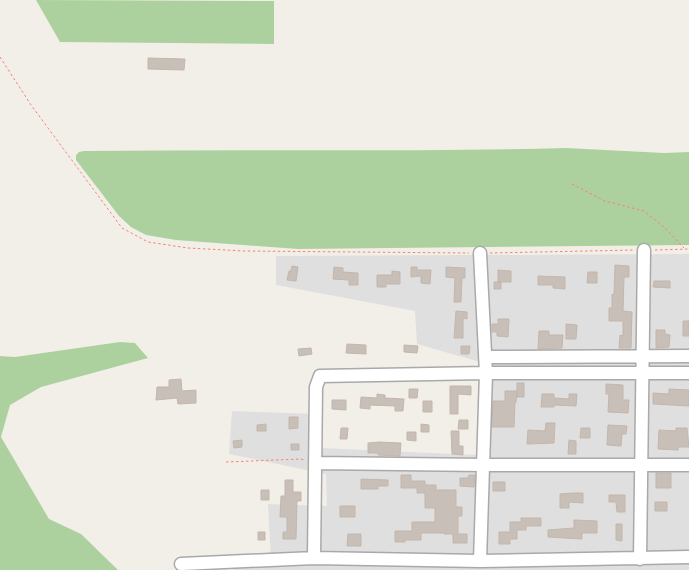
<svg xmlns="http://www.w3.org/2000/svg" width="689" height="570" font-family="'Roboto Condensed',sans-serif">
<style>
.residential{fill:#e0dfdf}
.forest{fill:#add19e}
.building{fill:#c7bfb8;stroke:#c4b6ab}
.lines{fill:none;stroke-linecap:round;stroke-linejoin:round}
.minor-casing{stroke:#a9a9a9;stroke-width:15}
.path{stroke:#fa8072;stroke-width:1;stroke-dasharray:2.5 2.5;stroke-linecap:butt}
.minor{stroke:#fff;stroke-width:12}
</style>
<rect width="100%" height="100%" fill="#f2efe9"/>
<!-- residential -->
<path class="residential" d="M 689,254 L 689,570 L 234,570 L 235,563 L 271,560 L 268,504 L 327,506 L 326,474 L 229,454 L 232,411 L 314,414 L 320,448 L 478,455 L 480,362 L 417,344 L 415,311 L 276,285 L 276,256 Z"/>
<!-- forest -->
<path class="forest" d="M 36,0 L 274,1 L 274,44 L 60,42 Z
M 566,148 L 664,153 L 689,152 L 689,245 L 298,249 L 176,240 L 146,235 L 131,227 L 119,216 L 76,160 L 76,155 L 79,152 L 84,151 C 244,149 405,152 566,148 Z
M 120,342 L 135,343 L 148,358 L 41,387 L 10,405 L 1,437 L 49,519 L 81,534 L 118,570 L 0,570 L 0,356 L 15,357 Z"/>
<!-- building -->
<path class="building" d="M 148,58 L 185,59 L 184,70 L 148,69 Z
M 615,265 L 629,266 L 629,277 L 624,277 L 623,311 L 632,312 L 631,348 L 619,348 L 620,335 L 623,336 L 623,321 L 609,321 L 609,308 L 612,308 L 612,294 L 614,295 Z
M 292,266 L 298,267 L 296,281 L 287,280 L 289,271 L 291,271 Z
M 334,267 L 343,268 L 343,272 L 358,273 L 358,285 L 349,285 L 349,280 L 333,279 Z
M 411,267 L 417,267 L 417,270 L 431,270 L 430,284 L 421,283 L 421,276 L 411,277 Z
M 446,267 L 465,268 L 465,278 L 462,278 L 461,302 L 454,302 L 455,278 L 446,277 Z
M 498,270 L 511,271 L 511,282 L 498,282 Z
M 392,271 L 400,272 L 400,284 L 386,284 L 386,287 L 377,287 L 377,275 L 392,275 Z
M 588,272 L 597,272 L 597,283 L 587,283 Z
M 538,276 L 565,277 L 565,289 L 553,288 L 553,285 L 538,285 Z
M 654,281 L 670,281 L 670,288 L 653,287 Z
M 494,282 L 501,282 L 501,289 L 494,289 Z
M 456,311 L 467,312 L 467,319 L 463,318 L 463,338 L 454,338 Z
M 498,319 L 509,319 L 508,337 L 497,336 L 497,332 L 492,332 L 492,324 L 498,324 Z
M 683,321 L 689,321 L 689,336 L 683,336 Z
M 566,324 L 577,325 L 576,339 L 566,339 Z
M 656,330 L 665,330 L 665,334 L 670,335 L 669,347 L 656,348 Z
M 539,331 L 549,331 L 549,335 L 563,335 L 562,348 L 538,349 Z
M 347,344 L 366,345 L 366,354 L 346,353 Z
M 404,345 L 418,346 L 417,353 L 404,352 Z
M 461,346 L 470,346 L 469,354 L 461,354 Z
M 311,348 L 312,354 L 299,356 L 298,349 Z
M 181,379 L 182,391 L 196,390 L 196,403 L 178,404 L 177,398 L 156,400 L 157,387 L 169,387 L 169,380 Z
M 517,383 L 524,383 L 524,397 L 517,397 Z
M 606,384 L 623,385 L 623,400 L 629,400 L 628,413 L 608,412 L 609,394 L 606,394 Z
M 450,386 L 471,386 L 471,395 L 458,394 L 458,414 L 450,414 Z
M 409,389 L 418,389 L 417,398 L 409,398 Z
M 669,389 L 689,390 L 689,406 L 653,404 L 653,393 L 669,394 Z
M 505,391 L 517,391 L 516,402 L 515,402 L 514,427 L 492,427 L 493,401 L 505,401 Z
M 377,394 L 385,395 L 385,398 L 404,399 L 403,411 L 395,411 L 395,406 L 370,405 L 370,409 L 360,408 L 361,397 L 377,398 Z
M 542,394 L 554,394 L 554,398 L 569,399 L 569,394 L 577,394 L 576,406 L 554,405 L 554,407 L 541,407 Z
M 332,400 L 346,400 L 346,410 L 332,409 Z
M 423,401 L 432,401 L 432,412 L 423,412 Z
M 289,417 L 298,417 L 298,428 L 289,429 Z
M 459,420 L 468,420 L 468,429 L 458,429 Z
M 546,423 L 555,423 L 554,443 L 527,444 L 528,430 L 545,431 Z
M 266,424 L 266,431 L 257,431 L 257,425 Z
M 421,424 L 429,425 L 429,432 L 421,432 Z
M 608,425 L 627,426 L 626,434 L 622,434 L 621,446 L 607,445 Z
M 341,428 L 348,428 L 347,439 L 340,439 Z
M 581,428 L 590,428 L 590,438 L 580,438 Z
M 676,428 L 687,428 L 689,447 L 678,447 L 678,450 L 658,449 L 659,430 L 676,431 Z
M 451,431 L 459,431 L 459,446 L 463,446 L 463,455 L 452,454 Z
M 407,432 L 416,432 L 416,441 L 407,440 Z
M 242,440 L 242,447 L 234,448 L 233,441 Z
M 569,440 L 576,441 L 576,454 L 568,454 Z
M 379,442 L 401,443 L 400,456 L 378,455 L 378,453 L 368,453 L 368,443 Z
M 291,444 L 299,444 L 299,450 L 291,450 Z
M 656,473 L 671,473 L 671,488 L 656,488 Z
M 401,475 L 411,475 L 411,481 L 425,481 L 425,485 L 436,485 L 436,490 L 456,490 L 456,507 L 462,507 L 462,516 L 458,516 L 458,534 L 467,534 L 467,543 L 453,543 L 453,534 L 444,534 L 444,533 L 421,533 L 421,540 L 405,540 L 405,542 L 395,542 L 395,531 L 412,531 L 412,522 L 435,522 L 435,508 L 425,508 L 425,493 L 417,493 L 417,488 L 401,488 Z
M 469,475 L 475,475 L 474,487 L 460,486 L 460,478 L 468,478 Z
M 361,479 L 388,480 L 388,486 L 378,486 L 378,489 L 361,489 Z
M 285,480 L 293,480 L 293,492 L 301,492 L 301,501 L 297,501 L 296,539 L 283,539 L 283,532 L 287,532 L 287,517 L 280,517 L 281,496 L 285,496 Z
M 493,482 L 505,482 L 505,491 L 493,491 Z
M 261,490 L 269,490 L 269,500 L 261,500 Z
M 573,493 L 583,493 L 583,503 L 569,502 L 569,508 L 560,508 L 560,494 Z
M 609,495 L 625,495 L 625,512 L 617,512 L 616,502 L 609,502 Z
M 655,502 L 667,502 L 667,511 L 655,511 Z
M 340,506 L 355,506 L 355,517 L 340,517 Z
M 521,518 L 541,518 L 541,526 L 526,526 L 526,530 L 517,530 L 517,539 L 510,539 L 510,544 L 499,544 L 499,532 L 510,532 L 510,522 L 521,522 Z
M 574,520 L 597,521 L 597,533 L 582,533 L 582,539 L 548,537 L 548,530 L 574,528 Z
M 616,524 L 622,524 L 622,541 L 616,540 Z
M 258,532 L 265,532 L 265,540 L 258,540 Z
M 348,534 L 361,534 L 361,546 L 347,546 Z"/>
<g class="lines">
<defs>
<path id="minor" d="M 480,253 L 486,373 L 480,561
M 485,357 L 689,356
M 315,463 L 484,465 L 689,465
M 314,558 L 316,387 L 320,376 L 486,373 L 689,373
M 640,559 L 644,250
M 181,564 L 314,558 L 480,561 L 689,557"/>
</defs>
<!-- minor casing -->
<use href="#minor" class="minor-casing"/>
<!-- path -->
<path class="path" d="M 0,57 L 31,105 L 122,228 L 148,242 L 188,248 L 244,251 L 469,253
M 572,184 L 605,201 L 644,211 L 665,228 L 684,248
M 655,250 L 689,249
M 490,253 L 634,250
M 226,462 L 300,459 L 305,460"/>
<!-- minor -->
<use href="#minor" class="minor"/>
</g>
</svg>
